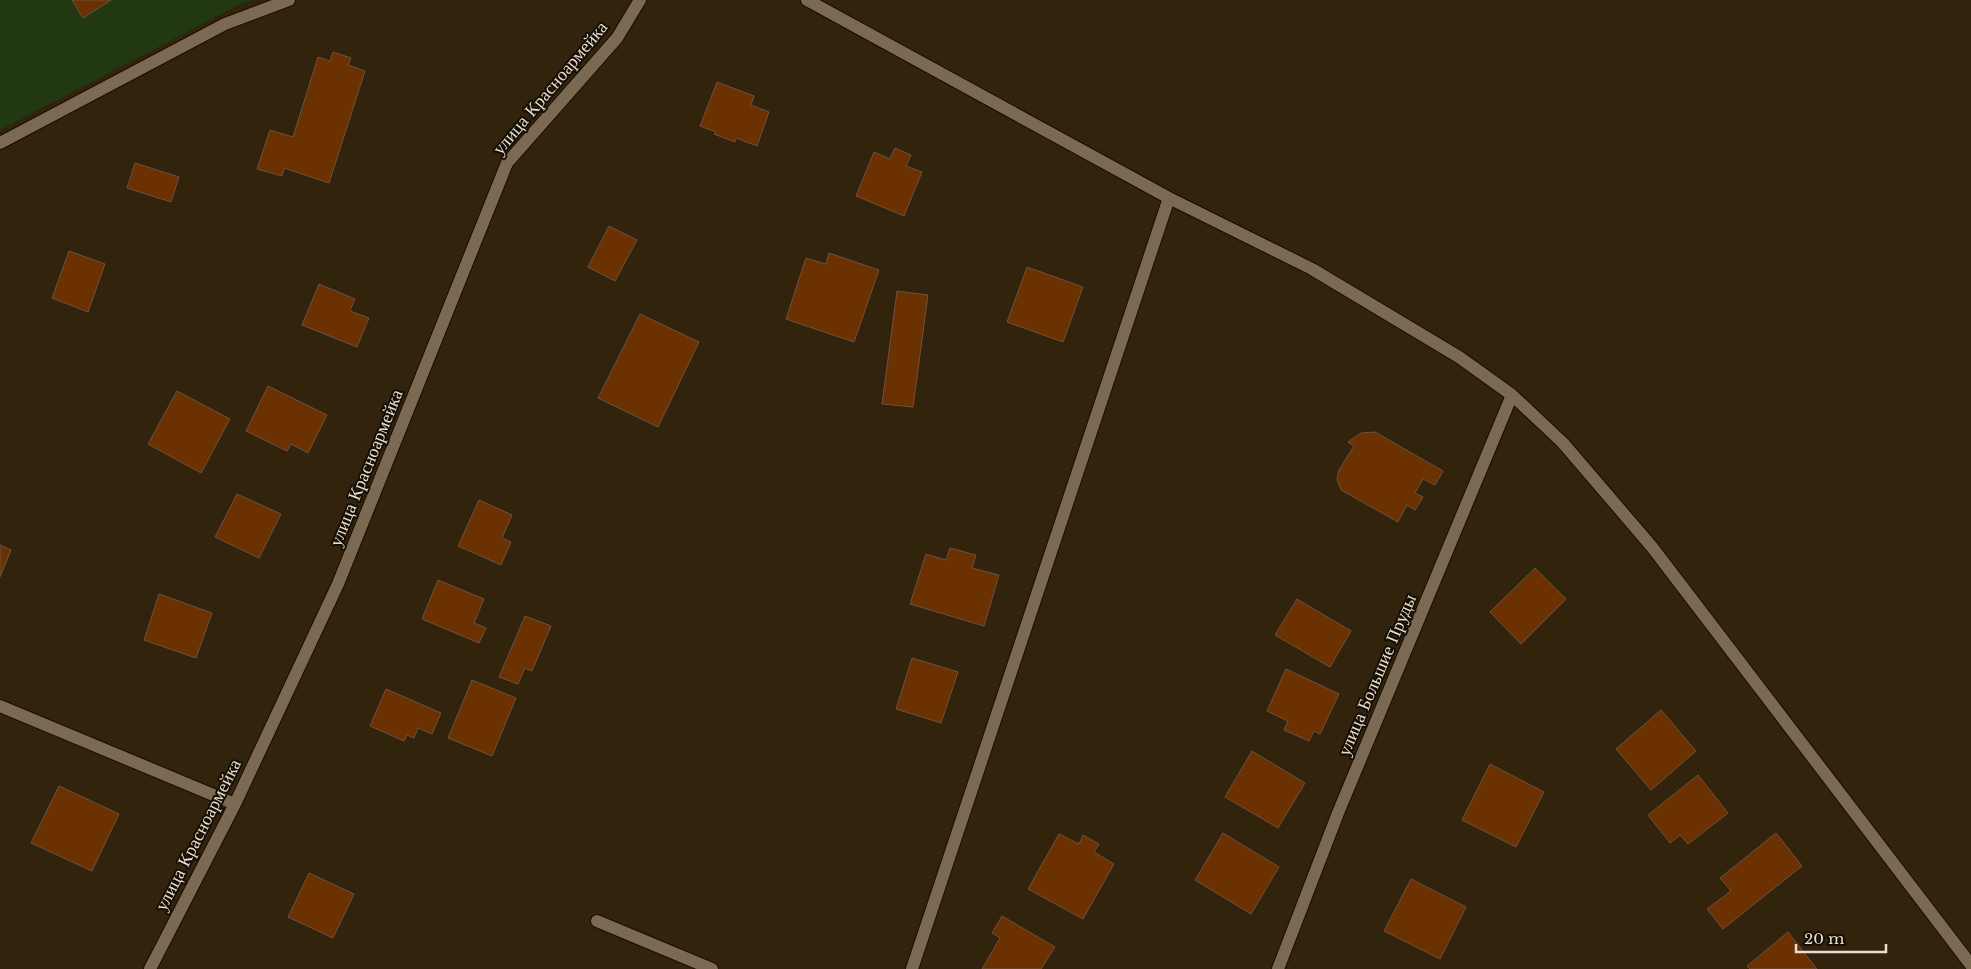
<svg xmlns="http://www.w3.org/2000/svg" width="1971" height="969" font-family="'Libre Baskerville',serif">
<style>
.green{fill:#223810}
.building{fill:#6b3100;stroke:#6c5243}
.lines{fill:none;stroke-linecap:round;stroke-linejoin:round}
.minor-casing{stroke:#190c00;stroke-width:14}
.minor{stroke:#7b6952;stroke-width:12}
.labels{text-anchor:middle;stroke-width:4;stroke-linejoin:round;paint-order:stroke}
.street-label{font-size:18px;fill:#e7ddd0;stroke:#150e05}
</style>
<rect width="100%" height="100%" fill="#32230d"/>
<!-- green -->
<path class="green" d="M 0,0 L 253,0 L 240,4 L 0,130 Z"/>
<!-- building -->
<path class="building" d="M 72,0 L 111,0 L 83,18 Z
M 333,52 L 351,58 L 348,65 L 365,71 L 329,183 L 284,168 L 282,176 L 257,169 L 270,130 L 293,137 L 318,57 L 330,61 Z
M 717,82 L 754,96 L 751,105 L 769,112 L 757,146 L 736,138 L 735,142 L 714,134 L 716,132 L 700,126 Z
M 895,148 L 911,155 L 906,166 L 922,172 L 904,216 L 856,196 L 874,152 L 890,159 Z
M 135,163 L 179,177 L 171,202 L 127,188 Z
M 609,226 L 637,240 L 615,281 L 588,267 Z
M 69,251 L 105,264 L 88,312 L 52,298 Z
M 829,253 L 879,270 L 854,342 L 786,319 L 806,258 L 826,264 Z
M 1027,267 L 1083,287 L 1063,342 L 1007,322 Z
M 319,284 L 355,299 L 350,311 L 369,318 L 357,347 L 302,325 Z
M 897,291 L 928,295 L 913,407 L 882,404 Z
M 640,314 L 699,342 L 658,427 L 598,398 Z
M 268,386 L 327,415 L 308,453 L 291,444 L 287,451 L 246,431 Z
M 177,391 L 230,419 L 201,473 L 148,444 Z
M 1375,432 L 1443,471 L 1435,485 L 1423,479 L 1415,493 L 1423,497 L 1415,510 L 1407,505 L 1398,522 L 1341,490 L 1337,479 L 1339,470 L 1354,446 L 1348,442 L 1361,433 Z
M 237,494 L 281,514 L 259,558 L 215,537 Z
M 479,500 L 512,515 L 502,538 L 511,542 L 501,565 L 458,546 Z
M 0,545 L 11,550 L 0,577 Z
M 950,548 L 976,555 L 972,568 L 999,575 L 984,626 L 910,604 L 926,554 L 946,560 Z
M 1535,568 L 1566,599 L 1521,644 L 1490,612 Z
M 438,580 L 484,599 L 474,623 L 486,628 L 479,643 L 422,619 Z
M 159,594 L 212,613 L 196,658 L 144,640 Z
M 1297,599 L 1351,631 L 1330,667 L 1275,635 Z
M 525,616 L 551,626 L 532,671 L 525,668 L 518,684 L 499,677 Z
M 912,658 L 958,672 L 941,723 L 896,709 Z
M 1286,669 L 1339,694 L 1320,734 L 1314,731 L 1309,741 L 1284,730 L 1288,721 L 1267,711 Z
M 472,680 L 516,698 L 492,756 L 448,738 Z
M 386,689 L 441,713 L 432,734 L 418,728 L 414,738 L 407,735 L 404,741 L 370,726 Z
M 1661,710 L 1696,751 L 1651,790 L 1616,749 Z
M 1252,751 L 1305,783 L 1278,828 L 1225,797 Z
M 1490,764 L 1544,792 L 1516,847 L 1462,820 Z
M 1698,775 L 1728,813 L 1688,844 L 1680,835 L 1670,843 L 1648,815 Z
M 59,786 L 119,814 L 92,871 L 31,843 Z
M 1223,833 L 1279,867 L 1251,914 L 1195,880 Z
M 1776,833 L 1802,866 L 1723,929 L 1707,909 L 1731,891 L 1720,878 Z
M 1059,834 L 1079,844 L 1083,835 L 1099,844 L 1094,852 L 1114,864 L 1083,919 L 1028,889 Z
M 309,873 L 354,894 L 333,938 L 288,917 Z
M 1411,879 L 1466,907 L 1440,959 L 1384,931 Z
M 1002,916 L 1055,947 L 1041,969 L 982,969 L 1000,938 L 992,933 Z
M 1788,932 L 1817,969 L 1750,969 L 1747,966 Z"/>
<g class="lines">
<defs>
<path id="minor" d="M 807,0 L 1169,198 L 1312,269 L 1459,357 L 1512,395 L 1563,443 L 1652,547 L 1971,965
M 0,143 L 225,24 L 289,0
M 0,706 L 235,804
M 597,921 L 712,969
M 150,969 L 235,804 L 338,584 L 507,163 L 617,38 L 640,0
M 912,969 L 1169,198
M 1278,969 L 1338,813 L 1512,395"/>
</defs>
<!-- minor casing -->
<use href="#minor" class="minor-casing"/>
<!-- minor -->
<use href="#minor" class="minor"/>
</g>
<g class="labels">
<!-- street labels -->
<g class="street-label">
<text transform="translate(550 88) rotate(-50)" y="6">улица Красноармейка</text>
<text transform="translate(366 468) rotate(-68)" y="6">улица Красноармейка</text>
<text transform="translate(1377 675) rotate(-67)" y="6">улица Большие Пруды</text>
<text transform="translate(198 835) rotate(-63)" y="6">улица Красноармейка</text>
</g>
</g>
<!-- scale -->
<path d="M1796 944v8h90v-8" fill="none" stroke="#e7ddd0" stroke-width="2.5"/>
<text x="1804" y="944" font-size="15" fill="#e7ddd0" stroke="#150e05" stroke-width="4" paint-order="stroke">20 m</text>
</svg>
